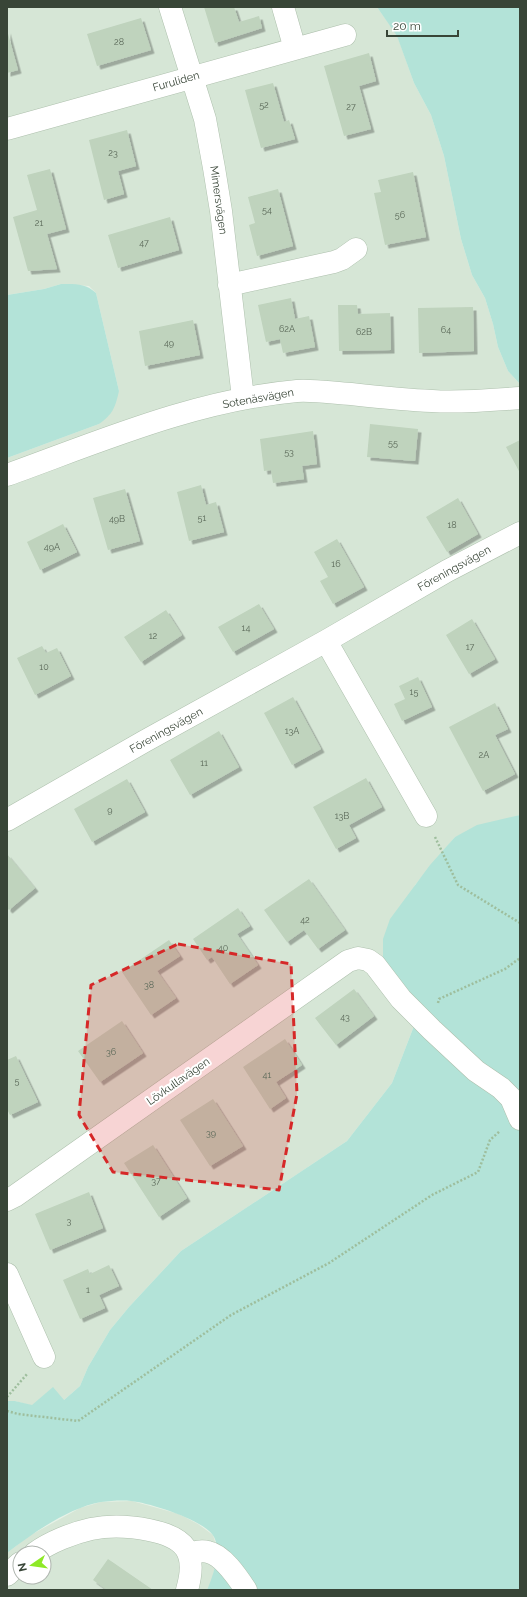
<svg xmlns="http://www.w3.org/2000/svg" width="527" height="1597" font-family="Raleway,sans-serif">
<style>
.residential{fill:#d6e6d6;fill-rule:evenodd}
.green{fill:#b3e3d8}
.building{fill:#bfd3bd;filter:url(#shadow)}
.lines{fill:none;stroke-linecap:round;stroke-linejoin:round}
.minor-casing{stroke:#aec0ad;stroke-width:23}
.path{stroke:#9ebe9d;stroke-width:2.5;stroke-dasharray:2 2;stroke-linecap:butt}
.minor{stroke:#fff;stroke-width:22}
.marked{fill:#d62828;fill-opacity:0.2;stroke:#d62828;stroke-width:3;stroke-dasharray:8 5;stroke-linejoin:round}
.labels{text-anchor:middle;stroke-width:4;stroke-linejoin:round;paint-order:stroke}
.number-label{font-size:9px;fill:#5a6858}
.street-label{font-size:11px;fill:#384537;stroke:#fff}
</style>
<defs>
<filter id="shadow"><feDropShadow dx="3.5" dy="3.5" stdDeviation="0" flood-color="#0004"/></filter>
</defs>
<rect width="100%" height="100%" fill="#e7f2e7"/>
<!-- residential -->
<path class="residential" d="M 7,7 L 377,7 L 397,35 L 414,83 L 431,115 L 444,156 L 461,239 L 472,275 L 485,298 L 493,324 L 498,347 L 508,371 L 520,384 L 520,815 L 455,837 L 415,885 L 389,967 L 414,1026 L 392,1083 L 347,1141 L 181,1251 L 129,1307 L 110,1330 L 88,1367 L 80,1386 L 57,1406 L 33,1406 L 15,1401 L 7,1401 L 7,458 L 99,424 L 119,391 L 96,293 L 89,286 L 61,284 L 44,289 L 7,295 Z
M 132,1501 L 179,1514 L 198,1524 L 213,1535 L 217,1548 L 213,1578 L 207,1590 L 7,1590 L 7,1553 L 29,1536 L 80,1508 L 101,1502 ZM 20,1553 L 44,1553 L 44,1577 L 20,1577 Z"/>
<!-- green -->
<path class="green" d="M 377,7 L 520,7 L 520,384 L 508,371 L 498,347 L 493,324 L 485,298 L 472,275 L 461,239 L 444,156 L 431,115 L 414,83 L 397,36 Z
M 61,284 C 76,284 85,283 96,293 L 119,391 C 115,408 113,414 99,424 L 7,458 L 7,295 L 44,289 Z
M 520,815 L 520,1590 L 207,1590 C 213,1577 223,1547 212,1534 C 200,1519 150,1503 131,1501 C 122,1500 110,1501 101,1502 C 68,1508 33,1533 7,1553 L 7,1401 L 15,1401 L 32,1405 L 53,1387 L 64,1400 L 80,1386 L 88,1367 L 110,1330 L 129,1307 L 181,1251 L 347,1141 L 392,1083 L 414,1026 L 383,957 L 383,939 L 390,919 L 430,865 L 455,837 L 477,825 Z"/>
<!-- building -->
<path class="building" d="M 204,7 L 234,7 L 239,22 L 259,16 L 262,28 L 215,43 Z
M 141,18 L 151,50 L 97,66 L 87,34 Z
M 7,30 L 18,70 L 7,73 Z
M 369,53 L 376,81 L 359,86 L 371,129 L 344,136 L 324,66 Z
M 273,83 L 284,122 L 289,120 L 295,139 L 261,148 L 245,90 Z
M 127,130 L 136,166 L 118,171 L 124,194 L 104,200 L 89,140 Z
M 50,169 L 66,229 L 47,234 L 57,269 L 28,271 L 13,217 L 37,210 L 27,175 Z
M 413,172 L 426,237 L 385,245 L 374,193 L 381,192 L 378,180 Z
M 278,189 L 293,246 L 257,256 L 249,225 L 255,223 L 248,197 Z
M 170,217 L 179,250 L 118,268 L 108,235 Z
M 291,298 L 295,319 L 309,316 L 315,347 L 283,353 L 280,339 L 266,342 L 258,305 Z
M 338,305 L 357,305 L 358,314 L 390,313 L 391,350 L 339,351 Z
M 473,307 L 474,351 L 419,353 L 418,308 Z
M 193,320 L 200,355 L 145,366 L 139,331 Z
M 370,424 L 418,429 L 415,461 L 367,457 Z
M 313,431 L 317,464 L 302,466 L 304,479 L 273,483 L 271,470 L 264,471 L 260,439 Z
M 520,440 L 520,473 L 506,447 Z
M 201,485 L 206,505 L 216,502 L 224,532 L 189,541 L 177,492 Z
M 125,489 L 140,541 L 108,550 L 93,498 Z
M 458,498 L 478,534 L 447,552 L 426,517 Z
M 63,524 L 77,552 L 40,570 L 27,542 Z
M 337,539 L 364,587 L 333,604 L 320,581 L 328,577 L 314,552 Z
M 259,604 L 274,629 L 233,652 L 218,627 Z
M 166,610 L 182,635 L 141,662 L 124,637 Z
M 472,619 L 495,659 L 469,674 L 446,635 Z
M 42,646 L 46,653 L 57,648 L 71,676 L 35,695 L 17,658 Z
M 418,677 L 432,707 L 402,721 L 394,704 L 405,699 L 399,686 Z
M 293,697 L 321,749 L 292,765 L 264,713 Z
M 495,703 L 508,729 L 495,735 L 515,774 L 483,791 L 449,727 Z
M 219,731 L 239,767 L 190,795 L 170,760 Z
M 366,778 L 382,807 L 349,825 L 356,838 L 336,849 L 313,807 Z
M 127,779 L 145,812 L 92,842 L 74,809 Z
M 7,854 L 35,888 L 9,910 L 7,908 Z
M 309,879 L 345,930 L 318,949 L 304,930 L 287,942 L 264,910 Z
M 238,908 L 250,926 L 237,934 L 258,965 L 230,984 L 212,957 L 207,960 L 193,939 Z
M 169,940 L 180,956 L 157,971 L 176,998 L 151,1015 L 122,972 Z
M 354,989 L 374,1016 L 336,1045 L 315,1018 Z
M 122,1021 L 143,1053 L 100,1082 L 78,1051 Z
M 285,1039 L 302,1065 L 276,1082 L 286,1098 L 270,1109 L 243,1067 Z
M 16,1056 L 38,1102 L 10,1115 L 7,1109 L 7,1060 Z
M 213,1099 L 243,1146 L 210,1166 L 180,1120 Z
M 153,1145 L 187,1198 L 159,1217 L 124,1163 Z
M 89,1192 L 103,1228 L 50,1250 L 35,1214 Z
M 109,1265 L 119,1286 L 99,1295 L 105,1308 L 80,1319 L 63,1280 L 88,1269 L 90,1274 Z
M 108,1559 L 153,1590 L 107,1590 L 93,1580 Z"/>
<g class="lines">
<defs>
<path id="minor" d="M 170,7 L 205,119 L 214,168 L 221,211 L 243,398
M 283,7 L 295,49
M 7,129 L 345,35
M 229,285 L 334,262 L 342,259 L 356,249
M 7,475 C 101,441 196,400 297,391 C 315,390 333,393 351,394 C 378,397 405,400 432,401 C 461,403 491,400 520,398
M 326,641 L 426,816
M 7,820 L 145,741 L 326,641 L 447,571 L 520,533
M 7,1200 L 15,1196 L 348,961 L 358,958 L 368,960 L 375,965 L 401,999 L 432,1030 L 476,1071 L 501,1088 L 511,1098 L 520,1119
M 7,1274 L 44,1357
M 35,1553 C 50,1542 73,1533 91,1529 C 111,1525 129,1526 149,1530 C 185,1537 198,1552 187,1590
M 189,1554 C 195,1552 201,1550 208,1552 C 223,1555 238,1578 246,1590
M 7,1575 L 20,1563"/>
</defs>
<!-- minor casing -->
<use href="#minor" class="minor-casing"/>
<!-- path -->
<path class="path" d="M 435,837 L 458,885 L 520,923
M 438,1003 L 439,999 L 505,969 L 520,958
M 7,1397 L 28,1373
M 7,1411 L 18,1414 L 78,1421 L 231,1315 L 329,1263 L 432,1195 L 478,1172 L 490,1140 L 500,1131"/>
<!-- minor -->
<use href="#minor" class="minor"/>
</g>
<!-- marked area -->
<path class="marked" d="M 178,944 L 291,964 L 297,1094 L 279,1190 L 113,1172 L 79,1115 L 91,985 Z"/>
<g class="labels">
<!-- number labels -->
<g class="number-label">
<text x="119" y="45">28</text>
<text x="264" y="108">52</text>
<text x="351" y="110">27</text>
<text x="113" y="156">23</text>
<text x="267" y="213">54</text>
<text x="400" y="218">56</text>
<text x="39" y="226">21</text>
<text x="144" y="246">47</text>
<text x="287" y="332">62A</text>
<text x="446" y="333">64</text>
<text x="364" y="335">62B</text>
<text x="169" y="346">49</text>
<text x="393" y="446">55</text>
<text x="289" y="455">53</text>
<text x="202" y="521">51</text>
<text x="117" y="522">49B</text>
<text x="452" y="528">18</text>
<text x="52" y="550">49A</text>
<text x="336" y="567">16</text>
<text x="246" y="631">14</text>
<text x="153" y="639">12</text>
<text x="470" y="650">17</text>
<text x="44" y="670">10</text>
<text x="414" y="695">15</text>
<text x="292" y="734">13A</text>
<text x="484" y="758">2A</text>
<text x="204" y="766">11</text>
<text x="110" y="813">9</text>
<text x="342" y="819">13B</text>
<text x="305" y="923">42</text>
<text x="223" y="951">40</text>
<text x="149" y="988">38</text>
<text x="345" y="1020">43</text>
<text x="111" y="1055">36</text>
<text x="267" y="1078">41</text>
<text x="17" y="1084">5</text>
<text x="211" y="1136">39</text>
<text x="156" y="1184">37</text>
<text x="69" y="1224">3</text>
<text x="88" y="1293">1</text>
</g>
<!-- street labels -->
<g class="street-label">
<text transform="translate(176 81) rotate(-16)" y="4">Furuliden</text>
<text transform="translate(219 200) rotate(82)" y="4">Mimersvägen</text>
<text transform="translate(258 398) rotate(-10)" y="4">Sotenäsvägen</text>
<text transform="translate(454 568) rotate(-29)" y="4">Föreningsvägen</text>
<text transform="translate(166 730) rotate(-29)" y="4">Föreningsvägen</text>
<text transform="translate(178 1081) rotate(-35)" y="4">Lövkullavägen</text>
</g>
</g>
<!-- border -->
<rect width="527" height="1597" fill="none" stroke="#384537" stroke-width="16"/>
<!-- north arrow -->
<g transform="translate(32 1565) rotate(257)"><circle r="19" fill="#ffffff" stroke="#afb5af"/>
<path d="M0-3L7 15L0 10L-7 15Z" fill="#8ee927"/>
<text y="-6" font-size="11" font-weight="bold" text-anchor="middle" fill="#384537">N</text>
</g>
<!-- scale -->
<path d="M387 30v6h71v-6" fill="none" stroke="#384537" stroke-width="2"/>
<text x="393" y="30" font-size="12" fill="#384537" stroke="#ffffff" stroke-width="3" paint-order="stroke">20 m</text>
</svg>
